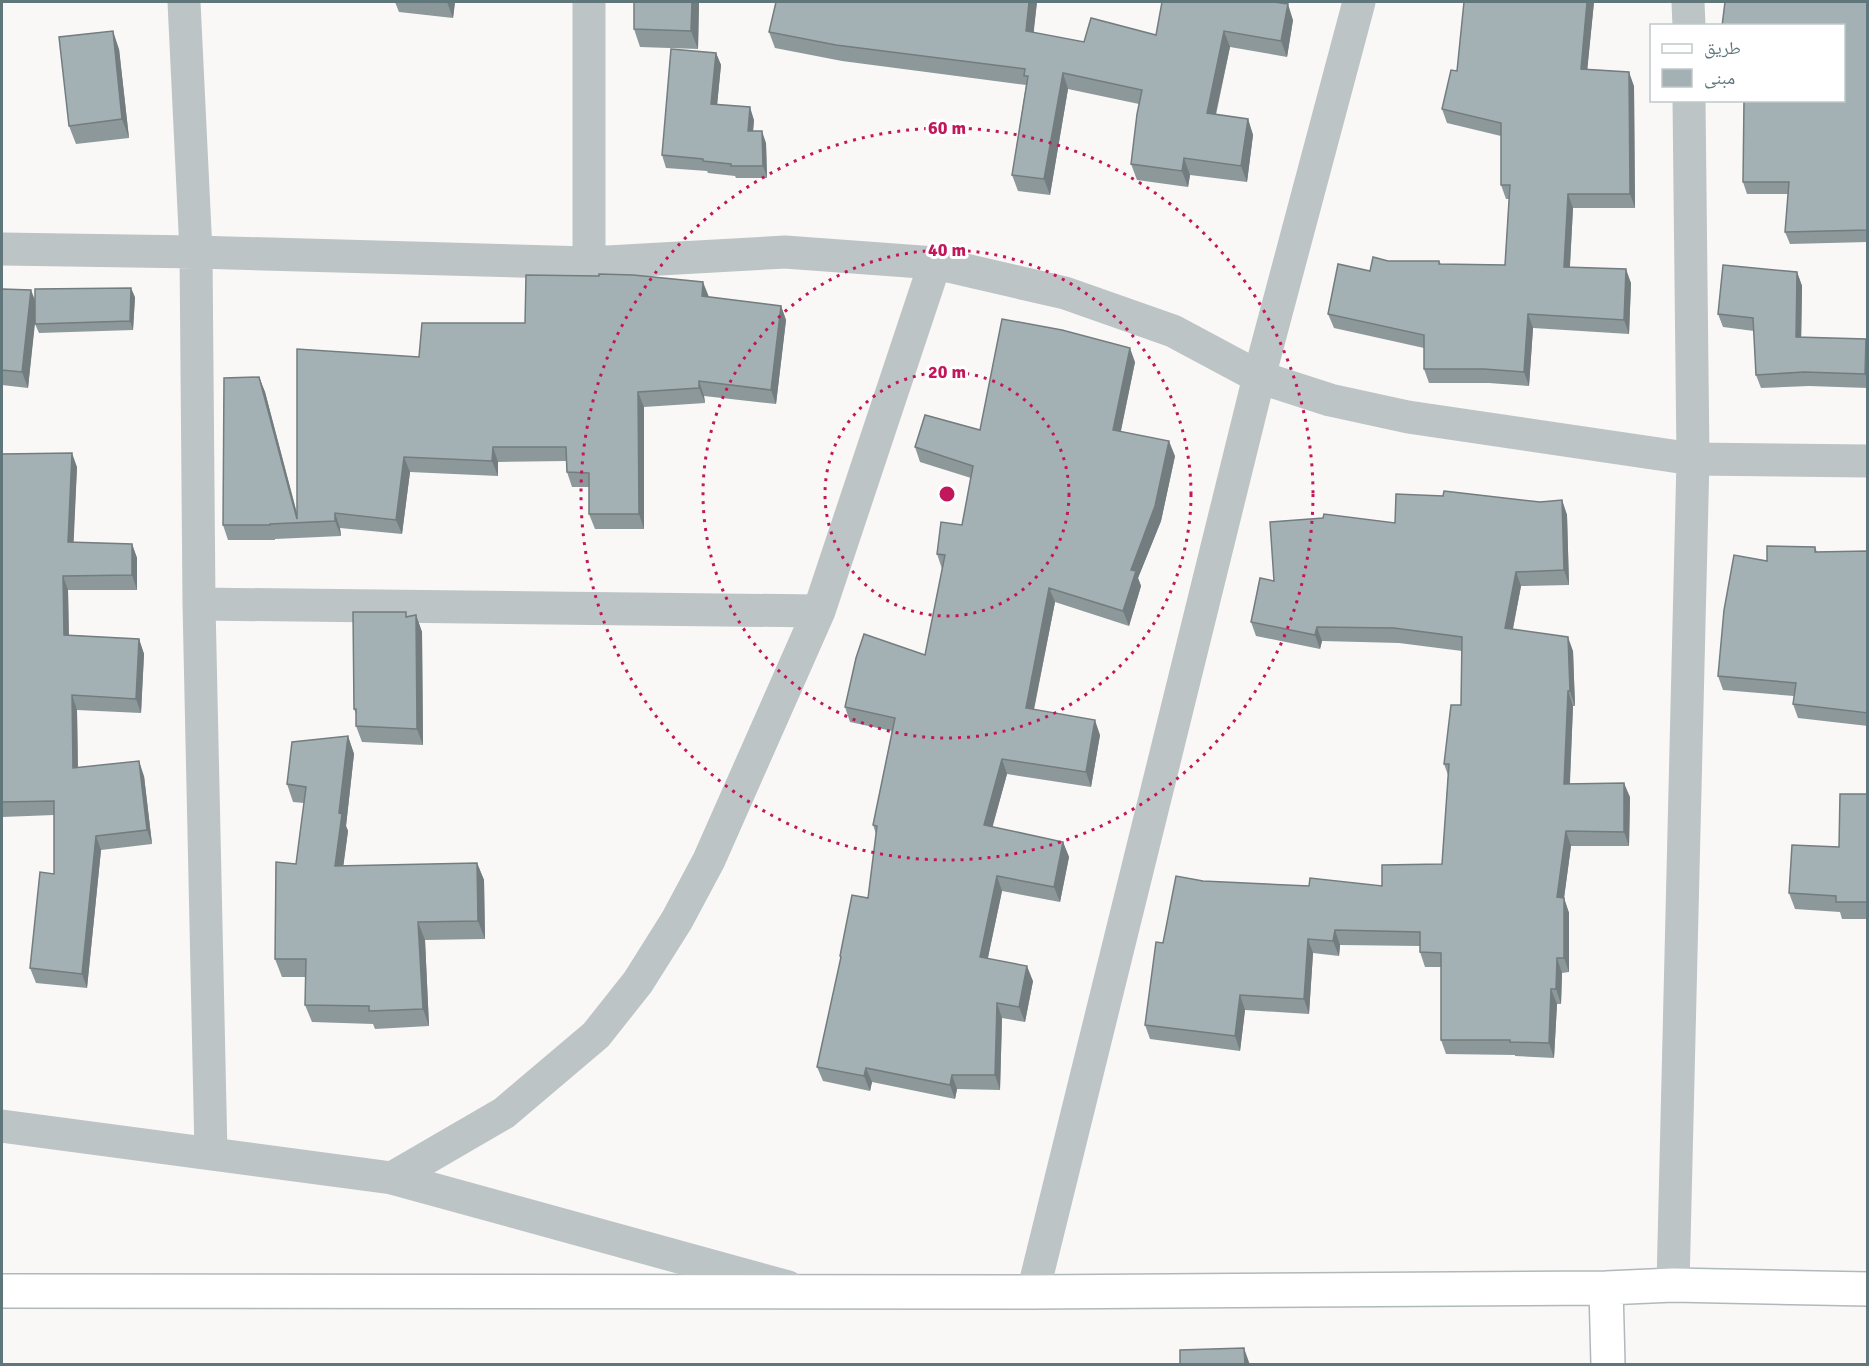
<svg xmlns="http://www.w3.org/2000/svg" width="1869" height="1366" font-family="Signika,'Noto Naskh Arabic',sans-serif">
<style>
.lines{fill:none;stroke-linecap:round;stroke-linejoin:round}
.secondary-casing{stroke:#afb9bb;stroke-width:36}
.minor{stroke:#bdc4c6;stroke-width:33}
.secondary{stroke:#fff;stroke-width:33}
.wall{fill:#8d989b}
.shaded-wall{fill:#737c7e}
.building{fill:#a4b1b4;stroke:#737c7e;stroke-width:1.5}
.ring{fill:none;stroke:#c2185b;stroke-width:3;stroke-dasharray:3 6}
.centre{fill:#c2185b;stroke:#fff;stroke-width:3}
.ring-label{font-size:18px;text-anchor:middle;font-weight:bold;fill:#c2185b;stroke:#fff;stroke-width:6;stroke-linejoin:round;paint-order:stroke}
</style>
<rect width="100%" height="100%" fill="#f9f8f6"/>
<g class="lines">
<defs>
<path id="secondary" d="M 1606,1288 L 1608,1364
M 2,1291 L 1033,1292 L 1606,1288 L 1673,1285 L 1868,1289"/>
</defs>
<!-- secondary casing -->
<use href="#secondary" class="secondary-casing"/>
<!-- minor -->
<path class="minor" d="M 184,2 L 196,252 L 199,604 L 211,1154
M 589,2 L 589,263
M 1688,2 L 1689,26
M 2,249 L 196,252 L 589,263 L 785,252 L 935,263 L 1065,293 L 1173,331 L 1259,377 L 1330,400 L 1408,417 L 1693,459 L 1868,461
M 199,604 L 819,611
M 2,1126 L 392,1178 L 788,1287
M 392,1178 L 504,1113 L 596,1035 L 638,982 L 677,920 L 709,860 L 819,611 L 935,263
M 1673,1285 L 1693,459 L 1689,100
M 1033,1292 L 1259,377 L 1359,2"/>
<!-- secondary -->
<use href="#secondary" class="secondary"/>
</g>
<!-- wall -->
<path class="wall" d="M 395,2 L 455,2 L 453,18 L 399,12 Z
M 634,2 L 699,2 L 698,49 L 640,47 L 634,29 Z
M 776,2 L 1037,2 L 1033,33 L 1084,42 L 1293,20 L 1287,57 L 1230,47 L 1216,115 L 1248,119 L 1253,135 L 1247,182 L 1190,175 L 1188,187 L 1137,180 L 1131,164 L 1139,104 L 1068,89 L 1050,195 L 1018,191 L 1012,175 L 1026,85 L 842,61 L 775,48 L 769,32 Z
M 1464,2 L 1594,2 L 1587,70 L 1634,86 L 1635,208 L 1573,208 L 1570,267 L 1631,283 L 1629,334 L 1533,328 L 1529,386 L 1489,383 L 1429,383 L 1424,369 L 1424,348 L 1334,328 L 1328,314 L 1370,271 L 1388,261 L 1439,261 L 1441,264 L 1505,265 L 1509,199 L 1506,199 L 1501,185 L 1501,136 L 1447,123 L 1442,109 L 1457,71 Z
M 1868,2 L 1868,242 L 1790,244 L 1785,232 L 1788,194 L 1747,194 L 1743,182 L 1844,100 Z
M 119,49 L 129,138 L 76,144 L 69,126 Z
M 716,53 L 721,65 L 717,105 L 754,120 L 753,131 L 766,143 L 767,178 L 736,178 L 735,176 L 708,173 L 707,171 L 666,168 L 662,155 Z
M 1797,272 L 1802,286 L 1801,337 L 1868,342 L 1868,388 L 1809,386 L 1761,388 L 1756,375 L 1754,331 L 1723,327 L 1718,314 Z
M 2,289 L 35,300 L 135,297 L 133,330 L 39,333 L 35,324 L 35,318 L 28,388 L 2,385 Z
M 709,297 L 781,306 L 786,320 L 776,404 L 704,396 L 705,403 L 644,407 L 644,529 L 595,529 L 589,514 L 589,487 L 572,487 L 567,472 L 566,461 L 498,462 L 498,476 L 410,472 L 402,534 L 340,528 L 341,536 L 275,539 L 275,540 L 228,540 L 223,525 L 259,377 L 265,392 L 297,513 L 419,357 L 525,323 Z
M 1135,362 L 1121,431 L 1175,456 L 1161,521 L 1138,578 L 1141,586 L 1129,626 L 1055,602 L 1034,710 L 1100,735 L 1091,787 L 1007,774 L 992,827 L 1063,842 L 1069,857 L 1060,902 L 1002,891 L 988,958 L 1033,981 L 1025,1022 L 1002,1018 L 1000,1090 L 957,1089 L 955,1099 L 872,1082 L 870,1091 L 823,1081 L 817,1067 L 841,959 L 840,956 L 868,898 L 876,834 L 873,825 L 892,731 L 850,722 L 845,707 L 925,655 L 942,569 L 937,554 L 962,525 L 971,478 L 920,462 L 915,447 L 980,430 Z
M 2,454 L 77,467 L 73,543 L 132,544 L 137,558 L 137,590 L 68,590 L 69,635 L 139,639 L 144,654 L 141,713 L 77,710 L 78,767 L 144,776 L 152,844 L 101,850 L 87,988 L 36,983 L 30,968 L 54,874 L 54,815 L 2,817 Z
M 1562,500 L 1567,515 L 1569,585 L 1521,586 L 1513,629 L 1573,651 L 1575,706 L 1573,706 L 1570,784 L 1630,797 L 1629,846 L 1571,846 L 1564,898 L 1569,913 L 1569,972 L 1562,973 L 1561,1004 L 1557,1004 L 1554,1058 L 1515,1056 L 1515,1055 L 1446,1054 L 1441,1040 L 1441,967 L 1425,967 L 1420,952 L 1420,946 L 1340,945 L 1339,956 L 1313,953 L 1309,1014 L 1245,1010 L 1240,1051 L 1150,1039 L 1145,1025 L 1163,943 L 1203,881 L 1309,886 L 1382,886 L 1442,864 L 1448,775 L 1444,764 L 1461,705 L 1462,651 L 1399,643 L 1322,641 L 1320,649 L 1256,636 L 1251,622 L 1274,581 L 1395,523 L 1540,502 Z
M 1815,547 L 1817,552 L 1868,551 L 1868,726 L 1798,718 L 1793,704 L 1794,696 L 1723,690 L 1718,676 L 1767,561 Z
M 416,615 L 422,632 L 423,745 L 362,742 L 356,726 L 356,714 L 354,709 L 407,616 Z
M 348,736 L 354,754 L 346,826 L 348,831 L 343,866 L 477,863 L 484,880 L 485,939 L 425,940 L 429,1026 L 375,1029 L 373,1024 L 312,1022 L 305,1005 L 305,977 L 282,977 L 275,959 L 296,864 L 304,803 L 293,802 L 287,784 Z
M 1868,794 L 1868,919 L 1842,919 L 1840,912 L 1795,909 L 1789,893 L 1839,847 Z"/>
<!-- shaded-wall -->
<path class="shaded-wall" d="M 447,2 L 455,2 L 453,18 Z
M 692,2 L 699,2 L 698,49 L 691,31 Z
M 1029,2 L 1037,2 L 1032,48 L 1026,31 Z
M 1587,2 L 1594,2 L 1586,83 L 1581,69 Z
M 1288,4 L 1293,20 L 1287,57 L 1281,41 Z
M 113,31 L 119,49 L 129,138 L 122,119 Z
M 1224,31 L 1230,47 L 1212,130 L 1207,113 Z
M 716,53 L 721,65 L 716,116 L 711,104 Z
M 1629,72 L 1634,86 L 1635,208 L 1630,194 Z
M 1063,73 L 1068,89 L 1050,195 L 1044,179 Z
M 750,107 L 754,120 L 752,143 L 748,131 Z
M 1248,119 L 1253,135 L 1247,182 L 1241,166 Z
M 762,131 L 766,143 L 767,178 L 763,166 Z
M 1184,158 L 1190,175 L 1188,187 L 1182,171 Z
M 1568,194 L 1573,208 L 1569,281 L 1564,267 Z
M 1626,269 L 1631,283 L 1629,334 L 1624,320 Z
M 1797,272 L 1802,286 L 1801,351 L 1796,337 Z
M 703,282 L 709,297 L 702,296 Z
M 131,288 L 135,297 L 133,330 L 130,321 Z
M 31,290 L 37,305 L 28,388 L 22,372 Z
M 781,306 L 786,320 L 776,404 L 771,390 Z
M 1528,314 L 1533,328 L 1529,386 L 1524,372 Z
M 1866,339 L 1868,342 L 1868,382 L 1865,374 Z
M 1130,348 L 1135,362 L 1118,444 L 1113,430 Z
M 259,377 L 265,392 L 299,522 L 297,519 Z
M 699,381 L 704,396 L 705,403 L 699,388 Z
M 638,392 L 644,407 L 644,529 L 639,514 Z
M 1169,441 L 1175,456 L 1161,521 L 1138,578 L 1141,586 L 1129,626 L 1123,611 L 1131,570 Z
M 493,447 L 498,462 L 498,476 L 492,461 Z
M 72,453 L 77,467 L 73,557 L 68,542 Z
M 404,457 L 410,472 L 402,534 L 396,520 Z
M 1562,500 L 1567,515 L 1569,585 L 1564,570 Z
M 335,513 L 340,528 L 341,536 L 335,521 Z
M 132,544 L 137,558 L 137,590 L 132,575 Z
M 1516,572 L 1521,586 L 1510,643 L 1505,628 Z
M 63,576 L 68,590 L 69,649 L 64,635 Z
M 1049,588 L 1055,602 L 1031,723 L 1026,708 Z
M 416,615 L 422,632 L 423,745 L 417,729 Z
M 1317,627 L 1322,641 L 1320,649 L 1315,635 Z
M 1568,637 L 1573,651 L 1575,706 L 1570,691 Z
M 139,639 L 144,654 L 141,713 L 136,699 Z
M 1568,691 L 1573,706 L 1569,799 L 1564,784 Z
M 72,695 L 77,710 L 78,782 L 73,768 Z
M 1095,720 L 1100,735 L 1091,787 L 1086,772 Z
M 348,736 L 354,754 L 346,826 L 348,831 L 341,884 L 335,866 L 339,813 Z
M 1002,759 L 1007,774 L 989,840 L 984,825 Z
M 139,761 L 144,776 L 152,844 L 147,830 Z
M 1624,783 L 1630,797 L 1629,846 L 1624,832 Z
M 1566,831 L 1571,846 L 1564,898 L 1569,913 L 1569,972 L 1564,958 L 1557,897 Z
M 96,836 L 101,850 L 87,988 L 82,974 Z
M 1063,842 L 1069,857 L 1060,902 L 1054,887 Z
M 477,863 L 484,880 L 485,939 L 478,921 Z
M 997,876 L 1002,891 L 985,971 L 980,957 Z
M 418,922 L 425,940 L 429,1026 L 423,1009 Z
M 1335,930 L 1340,945 L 1339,956 L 1333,941 Z
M 1308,939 L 1313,953 L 1309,1014 L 1304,999 Z
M 1557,958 L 1562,973 L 1561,1004 L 1556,989 Z
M 1027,966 L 1033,981 L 1025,1022 L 1019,1007 Z
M 1551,989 L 1557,1004 L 1554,1058 L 1549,1043 Z
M 1240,995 L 1245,1010 L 1240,1051 L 1235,1036 Z
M 997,1003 L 1002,1018 L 1000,1090 L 995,1075 Z
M 866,1068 L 872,1082 L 870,1091 L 864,1076 Z
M 952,1075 L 957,1089 L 955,1099 L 950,1085 Z
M 1244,1348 L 1250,1365 L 1245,1365 Z"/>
<!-- building -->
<path class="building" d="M 634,2 L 692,2 L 691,31 L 634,29 Z
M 776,2 L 1029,2 L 1026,31 L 1084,42 L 1091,18 L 1156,35 L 1162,2 L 1274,2 L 1288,4 L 1281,41 L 1224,31 L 1207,113 L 1248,119 L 1241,166 L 1184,158 L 1182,171 L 1131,164 L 1137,114 L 1142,90 L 1063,73 L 1044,179 L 1012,175 L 1028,76 L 1024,76 L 1025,69 L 836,45 L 769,32 Z
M 1464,2 L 1587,2 L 1581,69 L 1629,72 L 1630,194 L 1568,194 L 1564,267 L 1626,269 L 1624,320 L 1528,314 L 1524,372 L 1484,369 L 1424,369 L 1424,335 L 1328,314 L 1338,264 L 1370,271 L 1373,257 L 1388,261 L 1439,261 L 1439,264 L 1505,265 L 1510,185 L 1501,185 L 1501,123 L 1442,109 L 1451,70 L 1457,71 Z
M 1725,2 L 1868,2 L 1868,230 L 1785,232 L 1789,182 L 1743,182 L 1744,100 L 1844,100 L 1844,26 L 1722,26 Z
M 113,31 L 122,119 L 69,126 L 59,37 Z
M 671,49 L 716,53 L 711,104 L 750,107 L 748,131 L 762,131 L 763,166 L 731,166 L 731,164 L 703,161 L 703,159 L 662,155 Z
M 1723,265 L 1797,272 L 1796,337 L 1866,339 L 1865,374 L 1804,372 L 1756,375 L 1753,318 L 1718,314 Z
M 599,274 L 633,275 L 703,282 L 702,296 L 781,306 L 771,390 L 699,381 L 699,388 L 638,392 L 639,514 L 589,514 L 589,473 L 567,472 L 566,447 L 493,447 L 492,461 L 404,457 L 396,520 L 335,513 L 335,521 L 270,524 L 270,525 L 223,525 L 224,378 L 259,377 L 297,519 L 297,349 L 419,357 L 422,323 L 525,323 L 526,275 L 599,276 Z
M 131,288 L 130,321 L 35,324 L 35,289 Z
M 2,289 L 31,290 L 22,372 L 2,370 Z
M 1002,319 L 1062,330 L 1130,348 L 1113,430 L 1169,441 L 1155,506 L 1131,570 L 1136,571 L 1123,611 L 1049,588 L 1026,708 L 1095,720 L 1086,772 L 1002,759 L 984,825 L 1063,842 L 1054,887 L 997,876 L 980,957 L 1027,966 L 1019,1007 L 997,1003 L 995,1075 L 952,1075 L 950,1085 L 866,1068 L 864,1076 L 817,1067 L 841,957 L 840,956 L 852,895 L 868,898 L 877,826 L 873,825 L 895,718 L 845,707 L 856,658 L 864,634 L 925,655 L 945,555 L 937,554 L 941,522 L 962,525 L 973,466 L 915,447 L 925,415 L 980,430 Z
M 72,453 L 68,542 L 132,544 L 132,575 L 63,576 L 64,635 L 139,639 L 136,699 L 72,695 L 73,768 L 139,761 L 147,830 L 96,836 L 82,974 L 30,968 L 40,872 L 54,874 L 54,801 L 2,802 L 2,454 Z
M 1444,491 L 1540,502 L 1562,500 L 1564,570 L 1516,572 L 1505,628 L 1568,637 L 1570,691 L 1568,691 L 1564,784 L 1624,783 L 1624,832 L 1566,831 L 1557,897 L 1564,898 L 1564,958 L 1557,958 L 1556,989 L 1551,989 L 1549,1043 L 1510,1042 L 1510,1040 L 1441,1040 L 1441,953 L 1420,952 L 1420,932 L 1335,930 L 1333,941 L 1308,939 L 1304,999 L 1240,995 L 1235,1036 L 1145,1025 L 1156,942 L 1163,943 L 1176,876 L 1203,881 L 1309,886 L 1310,878 L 1382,886 L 1382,865 L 1442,864 L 1449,764 L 1444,764 L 1451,705 L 1461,705 L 1462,637 L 1394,628 L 1317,627 L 1315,635 L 1251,622 L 1260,578 L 1274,581 L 1270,522 L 1323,518 L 1324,514 L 1395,523 L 1396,494 L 1443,496 Z
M 1767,546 L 1815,547 L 1815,552 L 1868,551 L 1868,713 L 1793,704 L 1796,683 L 1718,676 L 1724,610 L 1734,555 L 1767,561 Z
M 353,612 L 406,612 L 406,617 L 416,615 L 417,729 L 356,726 L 356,709 L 354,709 Z
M 348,736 L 339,813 L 342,814 L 335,866 L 477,863 L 478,921 L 418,922 L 423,1009 L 369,1011 L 369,1006 L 305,1005 L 306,959 L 275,959 L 276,862 L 296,864 L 306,787 L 287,784 L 292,742 Z
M 1840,794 L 1868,794 L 1868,902 L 1836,902 L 1836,896 L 1789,893 L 1792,845 L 1839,847 Z
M 1244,1348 L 1245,1365 L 1180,1365 L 1180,1350 Z"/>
<!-- distance rings -->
<g class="ring">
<circle cx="947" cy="494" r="122"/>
<circle cx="947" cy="494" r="244"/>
<circle cx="947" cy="494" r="366"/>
</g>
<circle cx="947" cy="494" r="9" class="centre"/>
<g class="ring-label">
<text x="947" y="134">60 m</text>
<text x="947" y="256">40 m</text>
<text x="947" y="378">20 m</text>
</g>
<!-- border -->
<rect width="1869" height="1366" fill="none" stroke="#5f767b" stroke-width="6"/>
<!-- legend -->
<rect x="1650" y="24" width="195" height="78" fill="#ffffff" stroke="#bfc8ca" stroke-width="1.5"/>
<rect x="1662" y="44" width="30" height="9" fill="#ffffff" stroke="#bfc8ca" stroke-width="1.5"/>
<text x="1704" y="54" font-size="18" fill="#5f767b">طريق</text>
<rect x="1662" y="69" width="30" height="18" fill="#a4b1b4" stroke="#bfc8ca" stroke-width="1.5"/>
<text x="1704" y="84" font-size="18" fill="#5f767b">مبنى</text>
</svg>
